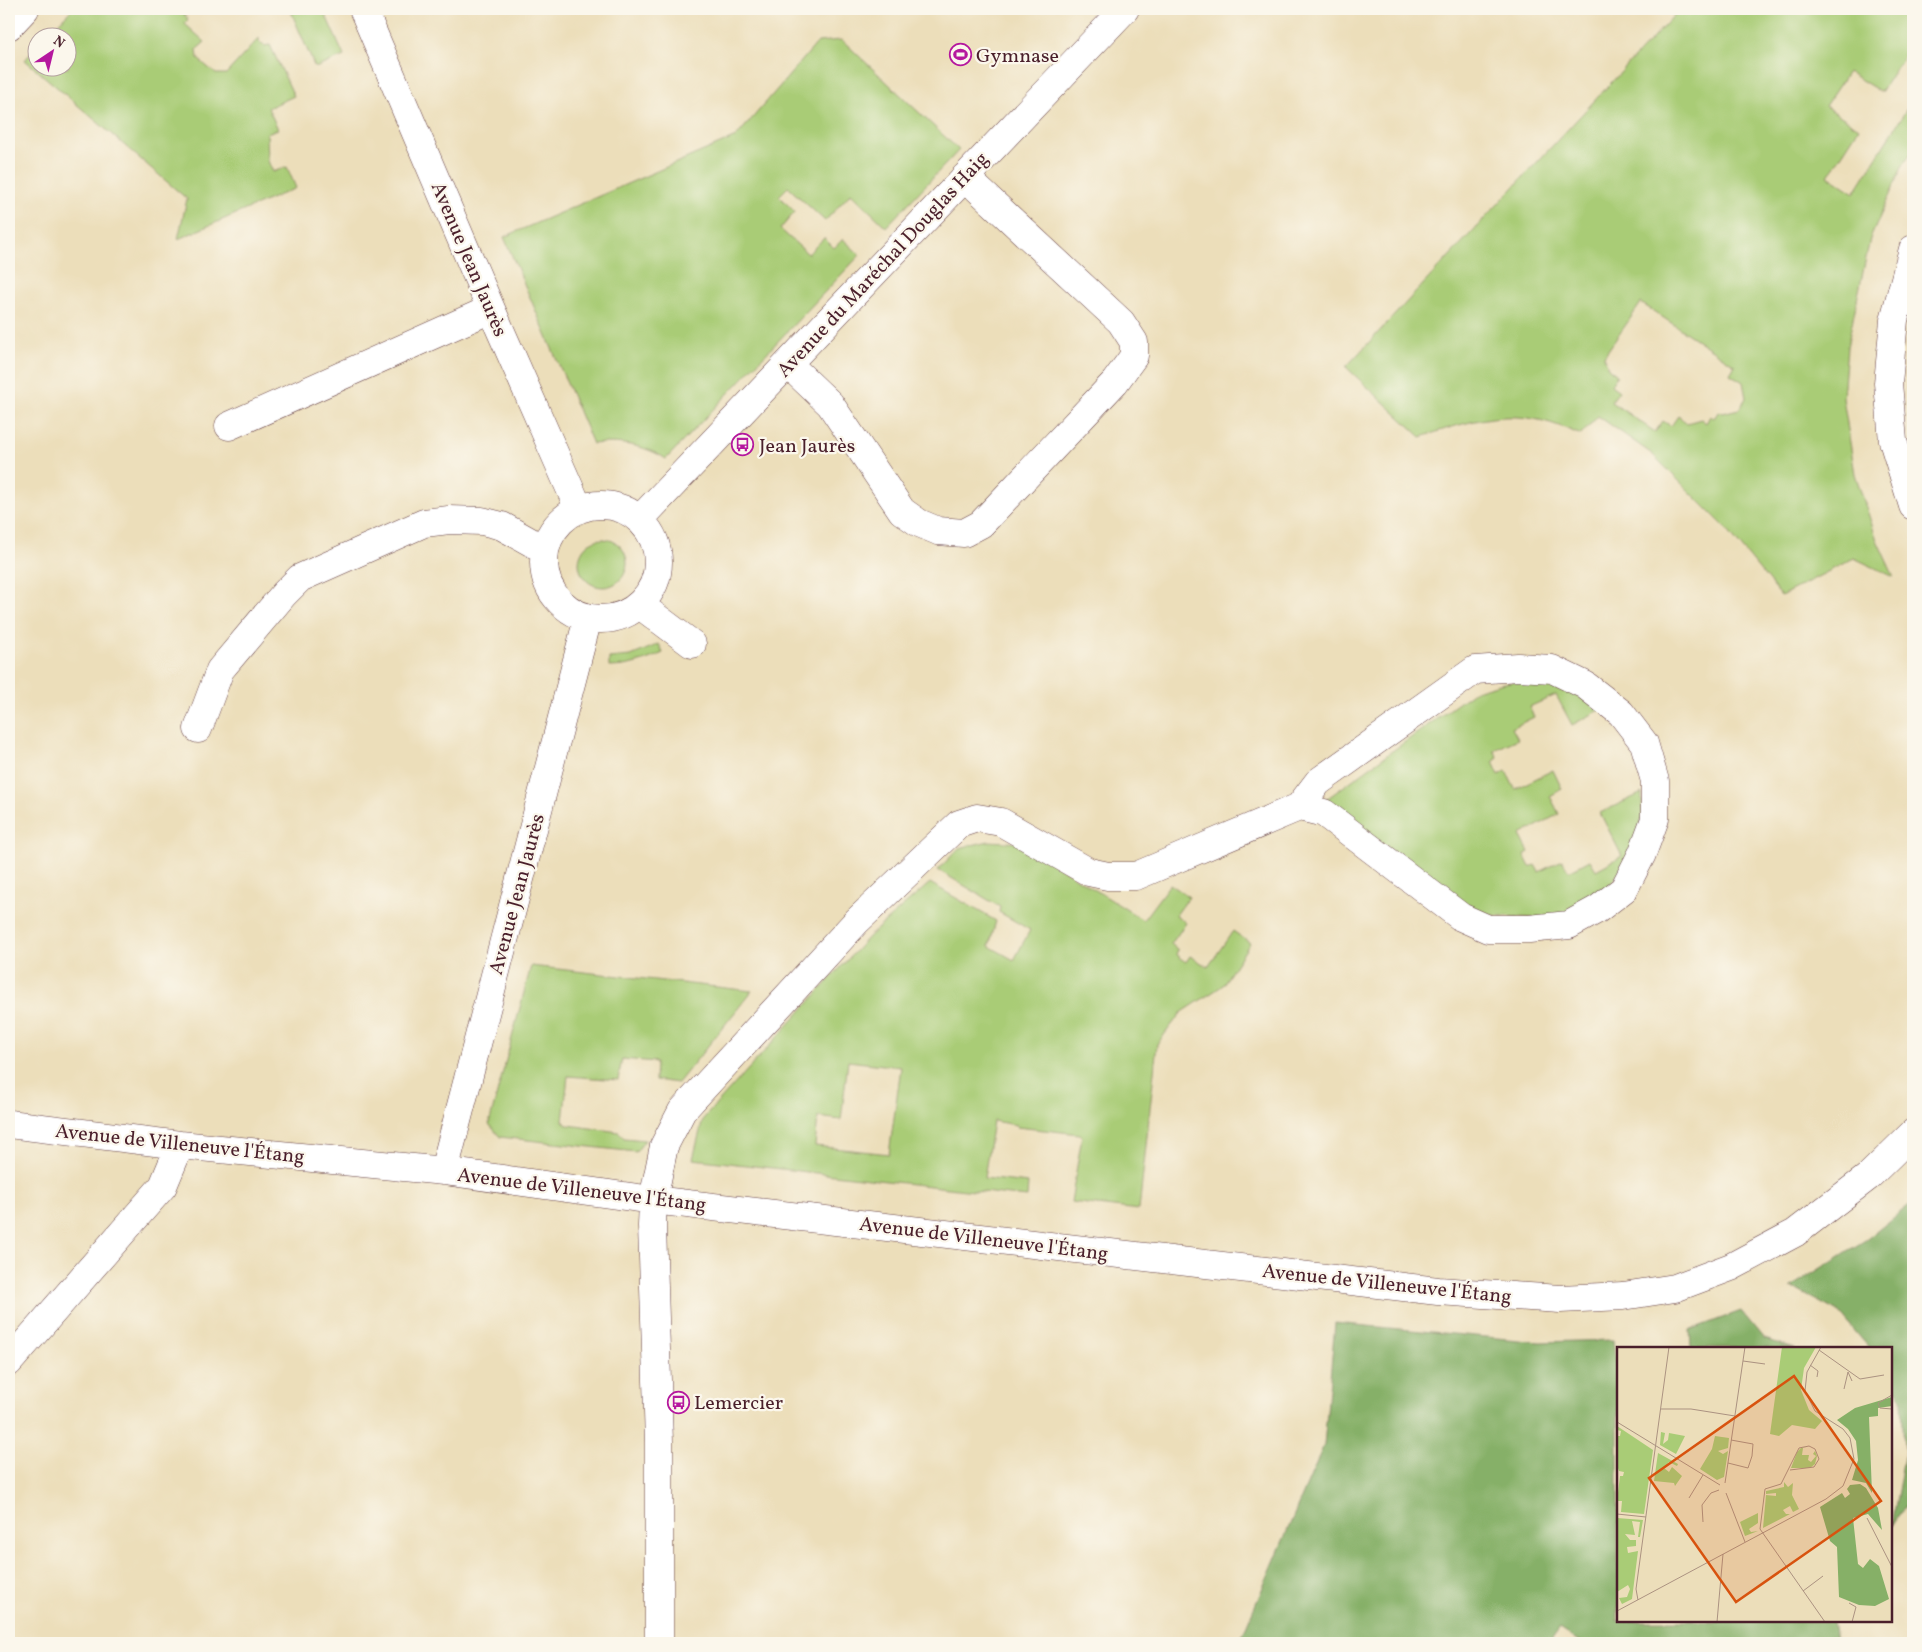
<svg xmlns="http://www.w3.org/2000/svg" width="1922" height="1652" font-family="Vollkorn,serif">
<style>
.green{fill:#a9cc76;stroke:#7a7650;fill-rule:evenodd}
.forest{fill:#86b067;stroke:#686849}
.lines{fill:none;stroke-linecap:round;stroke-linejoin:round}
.minor-casing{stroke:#623c40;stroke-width:29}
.minor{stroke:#fff;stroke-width:28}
.labels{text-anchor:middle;stroke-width:4.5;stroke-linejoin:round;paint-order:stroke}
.poi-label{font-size:20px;fill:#4a1f2b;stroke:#fbf7ec;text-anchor:start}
.street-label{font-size:20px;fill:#4a1f2b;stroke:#fbf7ec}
.inset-road{fill:none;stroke:#ab9281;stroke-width:1}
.view{fill:#d8530f;fill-opacity:0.15;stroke:#d8530f;stroke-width:2.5}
.inset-edge{fill:none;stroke:#4a1f2b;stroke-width:2.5}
</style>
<rect width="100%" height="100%" fill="#fbf7ec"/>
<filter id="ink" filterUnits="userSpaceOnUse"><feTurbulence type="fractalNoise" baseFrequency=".02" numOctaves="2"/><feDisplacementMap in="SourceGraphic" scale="10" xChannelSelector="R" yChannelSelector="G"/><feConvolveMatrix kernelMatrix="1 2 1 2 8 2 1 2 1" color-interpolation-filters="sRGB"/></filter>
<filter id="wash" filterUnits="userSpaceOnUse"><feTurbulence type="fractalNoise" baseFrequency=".0096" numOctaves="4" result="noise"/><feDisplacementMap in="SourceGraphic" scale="20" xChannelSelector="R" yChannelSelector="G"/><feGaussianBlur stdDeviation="1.12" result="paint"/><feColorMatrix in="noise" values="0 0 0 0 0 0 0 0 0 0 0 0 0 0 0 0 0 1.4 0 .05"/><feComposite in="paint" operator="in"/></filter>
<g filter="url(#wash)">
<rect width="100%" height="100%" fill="#ecdeba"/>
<!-- green -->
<path class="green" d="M 72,9 L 183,9 L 183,13 L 188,19 L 185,24 L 205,42 L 197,49 L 198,59 L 216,74 L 226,74 L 259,38 L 259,41 L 264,46 L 270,45 L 294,96 L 268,108 L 278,129 L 267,133 L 268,161 L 273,172 L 287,167 L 296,188 L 178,239 L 187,199 L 25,60 L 37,46 L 38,68 L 68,68 L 68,38 L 45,37 Z
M 290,9 L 323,9 L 344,56 L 315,68 Z
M 1680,9 L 1913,9 L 1913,15 L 1908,22 L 1910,28 L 1913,31 L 1913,42 L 1881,92 L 1848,72 L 1825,106 L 1859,128 L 1828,176 L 1854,193 L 1913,99 L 1913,150 L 1903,165 L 1870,239 L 1847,347 L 1843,398 L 1855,474 L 1877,540 L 1894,577 L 1854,558 L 1781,596 L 1724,526 L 1652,454 L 1598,416 L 1581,435 C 1561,426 1540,418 1518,417 C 1485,415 1452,427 1421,437 L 1346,367 ZM 1641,303 L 1735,365 L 1730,374 L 1743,382 L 1746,398 L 1739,409 L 1722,413 L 1719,411 L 1714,418 L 1710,416 L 1706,423 L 1701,419 L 1687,423 L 1678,416 L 1671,426 L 1663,421 L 1655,432 L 1611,402 L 1619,391 L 1611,385 L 1617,375 L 1608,368 L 1604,356 Z
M 842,40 L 959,150 L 886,227 L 851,193 L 825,221 L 788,187 L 779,196 L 795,212 L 780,229 L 808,254 L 824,238 L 834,248 L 843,239 L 860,255 L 666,459 C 645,445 618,441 593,444 L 504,237 L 736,137 L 818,42 Z
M579 563a24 24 0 1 1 48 0a24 24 0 1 1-48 0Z
M 659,644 L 663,653 C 645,661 629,667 609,667 L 609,658 L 631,656 Z
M 1517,681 C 1557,682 1568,690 1602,709 L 1572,725 L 1556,695 L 1529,707 L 1534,717 L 1512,728 L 1518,739 L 1494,750 L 1498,758 L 1493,762 L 1499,775 L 1506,771 L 1515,789 L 1553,770 L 1562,789 L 1550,796 L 1559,814 L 1520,835 L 1529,852 L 1524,855 L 1530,867 L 1535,865 L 1539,872 L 1562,860 L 1569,871 L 1590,860 L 1596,870 L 1622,856 L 1600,813 L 1642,793 L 1642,814 L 1639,832 L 1633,852 L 1606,892 L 1579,909 L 1546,919 L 1489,915 L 1451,897 L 1325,800 L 1475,691 L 1500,684 Z
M 989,841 L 1021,843 L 1143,920 L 1170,884 L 1189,897 L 1176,915 L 1186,923 L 1171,944 L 1178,950 L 1176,954 L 1186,962 L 1190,956 L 1208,967 L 1233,931 L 1250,943 L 1222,986 L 1181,1013 L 1157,1044 L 1139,1210 L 1071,1202 L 1082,1136 L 1080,1134 L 1017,1127 L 1016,1125 L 993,1121 L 984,1178 L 1028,1183 L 1027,1197 L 693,1159 L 703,1119 L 869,936 L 930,883 L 996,921 L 989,946 L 1014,960 L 1030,930 L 999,912 L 1000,907 L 938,870 L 959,848 ZM 848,1061 L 901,1067 L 889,1154 L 815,1146 L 818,1117 L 841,1120 Z
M 531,966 L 752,991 L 678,1083 L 655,1080 L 656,1062 L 622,1059 L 618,1080 L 568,1076 L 563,1121 L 568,1125 L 619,1132 L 624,1138 L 645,1140 L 636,1152 L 500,1137 L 489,1124 Z"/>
<!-- forest -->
<path class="forest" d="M 1913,1202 L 1913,1492 L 1892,1526 L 1904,1456 L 1902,1398 L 1891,1380 L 1891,1348 L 1869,1348 L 1840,1313 L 1791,1287 L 1867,1239 Z
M 1741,1311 L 1764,1339 L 1795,1348 L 1691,1348 L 1690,1330 Z
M 1335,1323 L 1540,1342 L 1613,1340 L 1618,1384 L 1618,1621 L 1833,1621 L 1836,1643 L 1583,1643 L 1560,1628 L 1549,1643 L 1239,1643 L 1324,1445 Z"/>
</g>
<g filter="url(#ink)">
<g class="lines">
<defs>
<path id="minor" d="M 363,9 L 491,309 L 579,509
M 9,26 L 25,9
M 1913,249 L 1894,320 L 1888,383 L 1893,441 L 1913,506
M 788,364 L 830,404 L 902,511 L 919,523 L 938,531 L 964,533 L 981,524 L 1115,382 L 1134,356 L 1134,342 L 1121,322 L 965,177
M 229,426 L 491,309
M544 562a57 57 0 1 1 114 0a57 57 0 1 1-114 0Z
M 640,519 L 1125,9
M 640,605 L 692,644
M 198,729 L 220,670 L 284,594 L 300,578 L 424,523 L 449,520 L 482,521 L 502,526 L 545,550
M 9,1124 L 180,1145 L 444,1171 L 653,1200 L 1438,1291 L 1560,1299 L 1623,1296 L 1675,1288 L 1731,1267 L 1795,1233 L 1868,1177 L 1913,1133
M 444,1171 L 588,618
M 9,1362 L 163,1186 L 180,1145
M 659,1643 L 659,1442 L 652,1226 L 653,1200 L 664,1146 L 682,1111 L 857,921 L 959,824 L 977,818 L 1001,822 L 1089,872 L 1108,876 L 1136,876 L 1299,807 L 1318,782 L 1475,670 L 1518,667 L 1552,669 L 1585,685 L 1621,713 L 1644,743 L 1655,781 L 1655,819 L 1642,854 L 1624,889 L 1598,909 L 1569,925 L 1529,929 L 1488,929 L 1461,917 L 1324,813 L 1299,807"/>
</defs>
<!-- minor casing -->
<use href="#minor" class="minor-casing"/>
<!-- minor -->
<use href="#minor" class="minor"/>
</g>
</g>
<!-- icons -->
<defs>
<symbol id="stadium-ring" viewBox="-11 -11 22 22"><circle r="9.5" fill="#fbf7ec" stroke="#b5179e" stroke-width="1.5"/><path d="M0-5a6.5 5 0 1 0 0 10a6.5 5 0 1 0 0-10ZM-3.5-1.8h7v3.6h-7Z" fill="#b5179e"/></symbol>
<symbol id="bus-ring" viewBox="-11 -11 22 22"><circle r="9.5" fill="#fbf7ec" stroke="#b5179e" stroke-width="1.5"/><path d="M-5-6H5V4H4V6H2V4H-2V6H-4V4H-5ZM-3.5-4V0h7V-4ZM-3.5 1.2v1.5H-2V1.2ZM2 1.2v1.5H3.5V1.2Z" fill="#b5179e"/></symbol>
</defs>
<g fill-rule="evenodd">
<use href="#stadium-ring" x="948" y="42" width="25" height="25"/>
<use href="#bus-ring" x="730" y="432" width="25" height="25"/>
<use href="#bus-ring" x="666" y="1390" width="25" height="25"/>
</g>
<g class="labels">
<!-- poi labels -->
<g class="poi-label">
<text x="976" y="62">Gymnase</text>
<text x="759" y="452">Jean Jaurès</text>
<text x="694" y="1409">Lemercier</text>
</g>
<!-- street labels -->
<g class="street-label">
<text transform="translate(470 259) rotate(67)" y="7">Avenue Jean Jaurès</text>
<text transform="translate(882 264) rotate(-47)" y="7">Avenue du Maréchal Douglas Haig</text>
<text transform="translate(516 894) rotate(-75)" y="7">Avenue Jean Jaurès</text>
<text transform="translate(180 1143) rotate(6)" y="7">Avenue de Villeneuve l'Étang</text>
<text transform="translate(582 1189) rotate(7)" y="7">Avenue de Villeneuve l'Étang</text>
<text transform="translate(984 1238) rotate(7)" y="7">Avenue de Villeneuve l'Étang</text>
<text transform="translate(1387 1283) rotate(6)" y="7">Avenue de Villeneuve l'Étang</text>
</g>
</g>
<!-- overview -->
<g transform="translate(1617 1347)">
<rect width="275" height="275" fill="#ecdeba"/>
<path d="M 165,0 L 199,0 L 187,21 L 184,43 L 192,63 L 205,74 L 198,82 L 175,78 L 162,89 L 153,87 ZM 0,79 L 36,103 L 27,167 L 4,165 L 5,154 L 0,154 L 3,129 L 6,129 L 7,125 L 2,124 L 0,118 L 0,89 L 3,89 L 4,84 L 0,83 ZM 44,85 L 48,86 L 46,97 L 51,93 L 52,86 L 68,89 L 59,107 L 43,98 ZM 98,89 L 112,91 L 111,101 L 101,104 L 106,107 L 111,104 L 107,130 L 100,133 L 83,122 L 95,102 ZM 190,100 L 186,101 L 185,108 L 192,108 L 191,113 L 194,115 L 199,109 L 196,107 L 198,104 L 200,109 L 198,117 L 193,121 L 174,121 L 180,105 L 184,101 ZM 41,106 L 61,117 L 60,119 L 52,115 L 47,121 L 52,125 L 55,120 L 65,129 L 58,139 L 57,136 L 37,134 ZM 167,135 L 171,140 L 176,136 L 175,148 L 182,162 L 176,165 L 173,159 L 166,163 L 169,167 L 173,167 L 146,181 L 149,148 L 159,149 L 159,146 L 149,147 L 149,144 L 167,140 ZM 141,166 L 141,176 L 132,182 L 134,185 L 141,184 L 128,189 L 123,175 ZM 0,171 L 26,173 L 23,190 L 21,190 L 23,175 L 15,174 L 18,188 L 8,187 L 13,193 L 19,193 L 19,199 L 10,200 L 11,206 L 21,204 L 15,252 L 5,257 L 2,251 L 10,250 L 13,242 L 11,238 L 0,245 Z" fill="#a9cc76"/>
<path d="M 275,50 L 275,59 L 261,61 L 261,69 L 252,70 L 255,146 L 249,136 L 235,133 L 241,113 L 239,94 L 231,82 L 220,73 L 238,61 ZM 243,137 L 249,141 L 261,161 L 265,183 L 251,167 L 236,171 L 241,217 L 246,221 L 253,212 L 262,219 L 272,252 L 258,259 L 242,258 L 222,250 L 220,200 L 213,194 L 203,160 L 225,146 L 228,151 L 233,147 L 230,142 L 233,138 Z" fill="#86b067"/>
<path class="inset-road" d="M 202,3 L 243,32 L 267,28M 126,14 L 148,17M 193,18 L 201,24 L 200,30M 227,42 L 231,25 L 235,34M 275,48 L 261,56 L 263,61 L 275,62M 44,62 L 74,62 L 118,69M 0,75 L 103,138M 111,116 L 131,121 L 135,109 L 136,97 L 114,93M 173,123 L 197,120 L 202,112 L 198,102 L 192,99 L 182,101 L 164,137 L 148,142 L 143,182 L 208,275M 108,136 L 128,0M 109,146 L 128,195M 72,151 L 86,128M 0,167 L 29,170M 250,171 L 275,220M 86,175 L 85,158 L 94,146 L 102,143M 186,244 L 206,229M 21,253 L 19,242 L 52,0M 232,256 L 239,260 L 235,275M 0,264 L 209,152 L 226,139 L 237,112 L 233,91 L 226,82 L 198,64 L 188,44 L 190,25 L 204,0M 100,275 L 106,207"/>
<path class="view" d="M 177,29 L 264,154 L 119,255 L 32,131 Z"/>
<rect width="275" height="275" class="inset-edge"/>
</g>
<!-- margin -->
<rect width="1922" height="1652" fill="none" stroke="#fbf7ec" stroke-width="30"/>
<!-- north arrow -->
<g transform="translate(52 52) rotate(35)"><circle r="24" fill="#fbf7ec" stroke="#b4a19f"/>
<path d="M0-4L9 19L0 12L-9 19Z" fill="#b5179e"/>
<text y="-8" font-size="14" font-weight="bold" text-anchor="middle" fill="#4a1f2b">N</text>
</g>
</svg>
